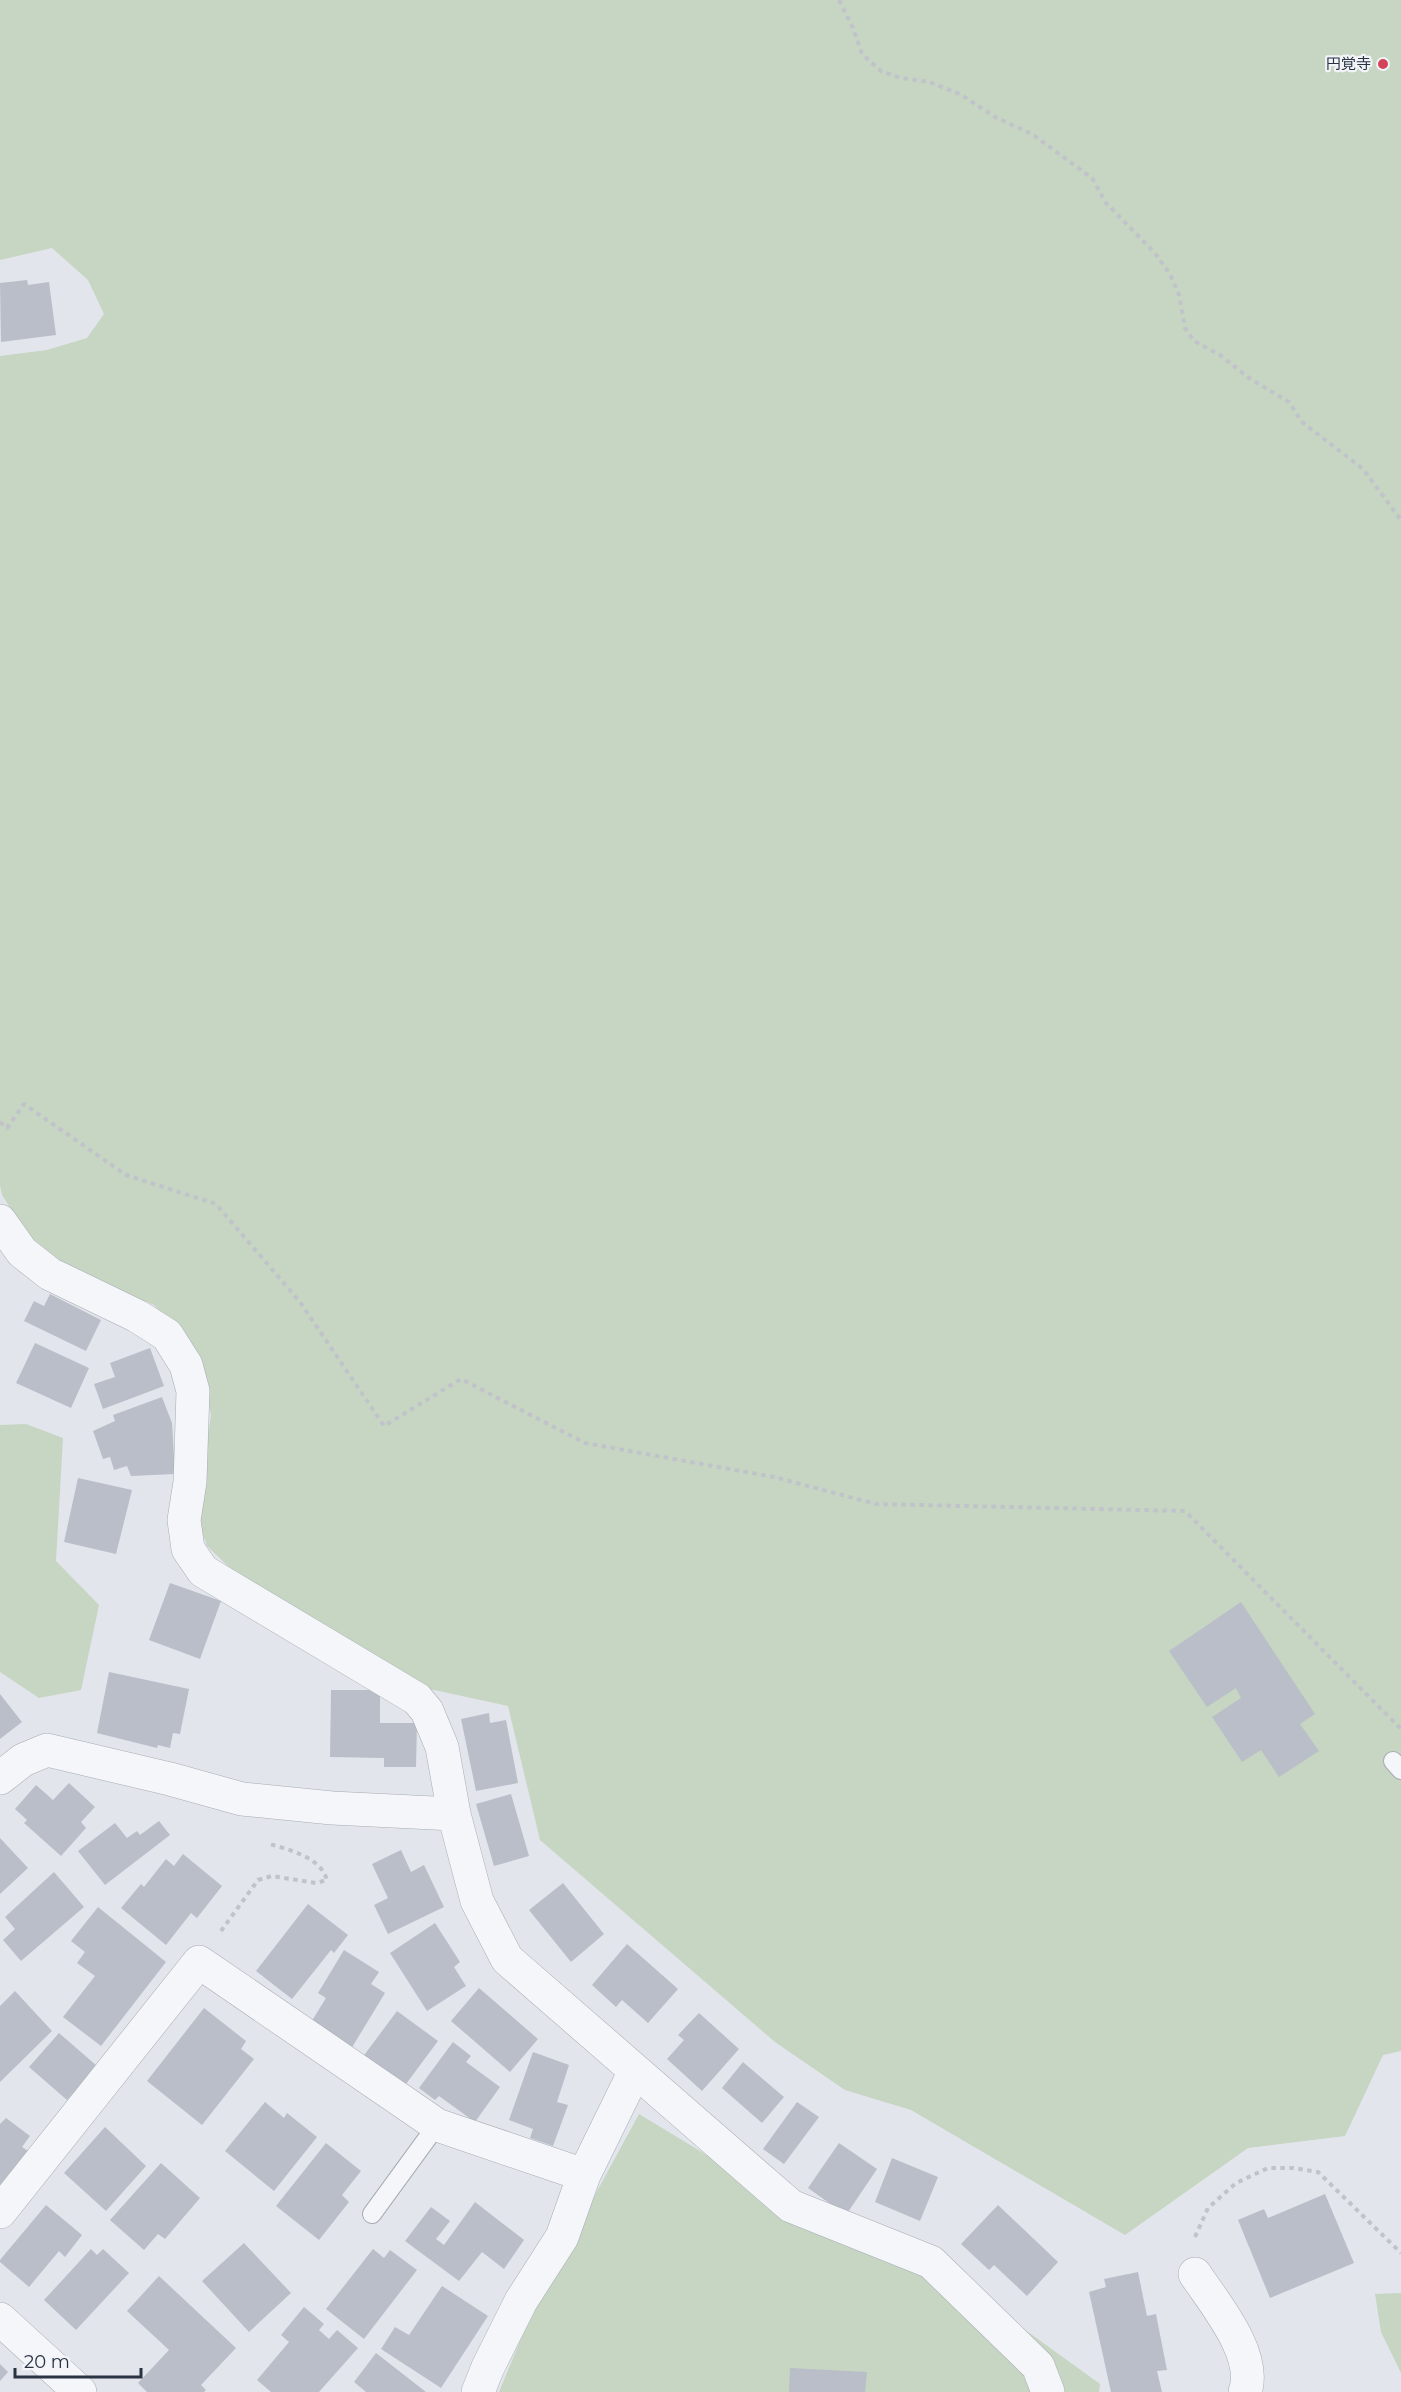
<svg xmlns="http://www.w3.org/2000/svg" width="1401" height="2392" font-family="Montserrat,'Noto Sans JP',sans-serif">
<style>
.green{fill:#c7d5c3}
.building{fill:#b9bec8}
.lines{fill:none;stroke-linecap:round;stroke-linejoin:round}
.lane-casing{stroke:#a7acb5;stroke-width:20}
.street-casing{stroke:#a7acb5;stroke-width:34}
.path{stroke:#c0c3ca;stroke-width:4;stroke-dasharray:4.5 4.5;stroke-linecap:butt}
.lane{stroke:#f5f6f9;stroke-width:18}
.street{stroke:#f5f6f9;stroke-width:33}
.poi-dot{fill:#d24558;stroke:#f2f4f8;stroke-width:2}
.labels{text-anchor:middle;stroke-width:4.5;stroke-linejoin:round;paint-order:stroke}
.poi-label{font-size:15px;fill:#293343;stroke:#f2f4f8;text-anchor:end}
</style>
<rect width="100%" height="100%" fill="#e2e5eb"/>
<!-- green -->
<path class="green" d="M 0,0 L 1401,0 L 1401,2051 L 1383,2055 L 1345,2136 L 1248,2148 L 1125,2235 L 911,2110 L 845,2090 L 775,2042 L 540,1840 L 508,1706 L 425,1688 L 232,1570 L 207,1546 L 199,1523 L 201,1486 L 211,1415 L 199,1354 L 154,1305 L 69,1269 L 27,1234 L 2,1195 L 0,1185 L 0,356 L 47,350 L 87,338 L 104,314 L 88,280 L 52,248 L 0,260 Z
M 26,1424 L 63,1438 L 56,1561 L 99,1605 L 81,1690 L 39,1698 L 0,1672 L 0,1425 Z
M 639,2114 L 791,2206 L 931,2262 L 1100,2384 L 1099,2392 L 499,2392 L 534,2307 Z
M 1401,2293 L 1401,2373 L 1381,2332 L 1375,2294 Z"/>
<!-- building -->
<path class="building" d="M 27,280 L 28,285 L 49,282 L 56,335 L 1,342 L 0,283 Z
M 50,1294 L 101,1320 L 86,1351 L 24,1321 L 34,1301 L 44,1306 Z
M 35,1343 L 89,1368 L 71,1408 L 16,1383 Z
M 150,1348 L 164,1386 L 103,1409 L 94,1384 L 115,1377 L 110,1363 Z
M 162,1397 L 172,1423 L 175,1474 L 131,1476 L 127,1466 L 114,1470 L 110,1457 L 103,1459 L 93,1431 L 115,1421 L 113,1415 Z
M 78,1478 L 132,1490 L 116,1554 L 64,1542 Z
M 170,1583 L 221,1601 L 200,1659 L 149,1640 Z
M 1241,1602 L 1315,1714 L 1300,1724 L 1319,1751 L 1279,1777 L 1261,1750 L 1242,1762 L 1212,1717 L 1241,1698 L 1236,1688 L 1207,1707 L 1169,1651 Z
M 109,1672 L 189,1689 L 180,1734 L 173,1733 L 170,1748 L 158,1745 L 157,1748 L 97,1733 Z
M 331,1690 L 380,1690 L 380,1723 L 417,1723 L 416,1767 L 384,1767 L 384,1758 L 330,1757 Z
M 0,1694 L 22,1722 L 0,1739 Z
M 489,1713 L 490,1723 L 506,1720 L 518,1783 L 476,1791 L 461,1719 Z
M 69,1783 L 95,1807 L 81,1822 L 86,1828 L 61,1856 L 24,1823 L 27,1820 L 15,1809 L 36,1785 L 53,1800 Z
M 511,1794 L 529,1856 L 494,1866 L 476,1804 Z
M 159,1821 L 170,1835 L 105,1885 L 78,1851 L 115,1823 L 127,1838 L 137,1831 L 140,1835 Z
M 0,1838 L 28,1868 L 0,1894 Z
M 401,1850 L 411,1872 L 424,1865 L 444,1907 L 388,1934 L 374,1905 L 388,1898 L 372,1864 Z
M 183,1854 L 222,1886 L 197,1918 L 191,1913 L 166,1945 L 121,1908 L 141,1884 L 144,1887 L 166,1859 L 174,1866 Z
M 54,1872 L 84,1907 L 21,1961 L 3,1940 L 15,1929 L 5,1917 Z
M 563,1883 L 604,1934 L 571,1962 L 529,1910 Z
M 308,1904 L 348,1935 L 334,1953 L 331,1950 L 292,1999 L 256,1971 Z
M 98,1907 L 166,1962 L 101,2046 L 63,2017 L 95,1976 L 77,1963 L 85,1952 L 71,1941 Z
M 435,1923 L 460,1962 L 454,1967 L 466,1986 L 427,2011 L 390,1953 Z
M 627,1944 L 678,1989 L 648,2023 L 622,2000 L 616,2007 L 592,1985 Z
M 344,1950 L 379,1972 L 371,1984 L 385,1993 L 351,2049 L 310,2024 L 326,1998 L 318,1993 Z
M 479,1988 L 538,2039 L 510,2072 L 451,2021 Z
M 15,1991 L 52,2031 L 0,2082 L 0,2006 Z
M 204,2008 L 246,2041 L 241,2049 L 254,2059 L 202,2125 L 147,2081 Z
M 397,2011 L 438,2041 L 403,2088 L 362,2058 Z
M 699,2013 L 739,2049 L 702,2091 L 667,2059 L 684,2040 L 678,2035 Z
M 59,2033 L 97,2066 L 67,2100 L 29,2067 Z
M 453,2042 L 471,2056 L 466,2062 L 500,2087 L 475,2122 L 439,2096 L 435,2100 L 419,2088 Z
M 533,2052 L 569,2065 L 557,2102 L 568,2105 L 553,2146 L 530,2138 L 533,2129 L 509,2120 Z
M 743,2062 L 784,2097 L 762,2123 L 722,2088 Z
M 265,2102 L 284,2118 L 287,2113 L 317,2137 L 274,2191 L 225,2151 Z
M 797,2102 L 819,2117 L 784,2164 L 763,2149 Z
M 6,2118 L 30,2136 L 22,2147 L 28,2151 L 0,2188 L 0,2124 Z
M 105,2127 L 146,2166 L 106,2211 L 64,2173 Z
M 326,2143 L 361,2171 L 342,2195 L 349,2202 L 319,2240 L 276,2206 Z
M 839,2143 L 877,2169 L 846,2215 L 808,2188 Z
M 892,2158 L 938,2177 L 920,2221 L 875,2202 Z
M 161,2163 L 200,2198 L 165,2239 L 158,2234 L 144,2250 L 110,2220 Z
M 1325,2194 L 1354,2263 L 1270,2298 L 1238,2220 L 1264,2209 L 1268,2218 Z
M 475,2202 L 524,2240 L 504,2269 L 482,2252 L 459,2281 L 405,2241 L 431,2207 L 450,2221 L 436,2239 L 444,2245 Z
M 46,2205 L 82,2235 L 65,2257 L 59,2251 L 29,2287 L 0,2262 L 0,2260 Z
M 998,2205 L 1058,2262 L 1027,2296 L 994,2265 L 989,2270 L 961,2244 Z
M 244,2243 L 291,2293 L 249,2332 L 202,2281 Z
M 91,2249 L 97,2255 L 103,2249 L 129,2273 L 76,2330 L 44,2300 Z
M 373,2249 L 384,2258 L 390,2250 L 417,2270 L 364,2339 L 326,2309 Z
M 1138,2272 L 1147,2316 L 1156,2314 L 1167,2370 L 1157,2371 L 1162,2392 L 1111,2392 L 1089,2292 L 1106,2287 L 1104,2279 Z
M 159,2276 L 236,2348 L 201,2385 L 206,2390 L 204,2392 L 147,2392 L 138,2383 L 169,2350 L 127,2311 Z
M 442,2286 L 488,2316 L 441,2388 L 381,2349 L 395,2327 L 409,2335 Z
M 304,2307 L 324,2324 L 319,2330 L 329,2339 L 337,2330 L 358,2348 L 319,2392 L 271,2392 L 257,2380 L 289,2342 L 281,2335 Z
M 376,2353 L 426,2392 L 366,2392 L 354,2382 Z
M 0,2364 L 8,2372 L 0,2381 Z
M 790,2368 L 867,2372 L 865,2392 L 789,2392 Z"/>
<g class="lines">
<defs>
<path id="lane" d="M 1393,1761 L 1401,1770
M 372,2214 L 437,2125"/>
<path id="street" d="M 0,1221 L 22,1252 L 50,1274 L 137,1316 L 167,1335 L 186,1365 L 193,1391 L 190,1482 L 184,1520 L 188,1549 L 203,1571 L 417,1699 L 427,1711 L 442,1747 L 454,1814 L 477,1901 L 507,1959 L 791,2206 L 931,2262 L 1038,2366 L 1048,2392
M 0,1778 L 23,1760 L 47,1750 L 170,1779 L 242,1799 L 332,1808 L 454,1814
M 0,2212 L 199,1962 L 437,2125 L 584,2175
M 1195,2274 C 1215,2304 1258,2355 1245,2392
M 0,2319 L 80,2392
M 478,2392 L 488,2367 L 521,2301 L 562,2237 L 584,2175 L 635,2071"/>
</defs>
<!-- lane casing -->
<use href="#lane" class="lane-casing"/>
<!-- street casing -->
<use href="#street" class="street-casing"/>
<!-- path -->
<path class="path" d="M 839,0 L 853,28 L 862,54 L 881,71 L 901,78 L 929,82 L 960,94 L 995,117 L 1032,134 L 1092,178 L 1106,203 L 1154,252 L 1170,274 L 1179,295 L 1185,328 L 1194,341 L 1220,355 L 1249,378 L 1289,402 L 1302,422 L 1363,469 L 1401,520
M 0,1122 L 7,1128 L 24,1104 L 126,1175 L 216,1204 L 300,1302 L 384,1426 L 461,1379 L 585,1443 L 774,1477 L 876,1504 L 1185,1511 L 1401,1729
M 221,1931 L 258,1880 L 272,1876 L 316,1883 L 327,1880 C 320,1856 288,1850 267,1843
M 1195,2237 L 1208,2208 L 1236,2183 L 1268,2168 L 1293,2168 L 1318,2172 L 1401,2253"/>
<!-- lane -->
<use href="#lane" class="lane"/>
<!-- street -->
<use href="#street" class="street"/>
</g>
<!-- markers -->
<circle class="poi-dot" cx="1383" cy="64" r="6"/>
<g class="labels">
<!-- poi labels -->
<g class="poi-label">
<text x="1371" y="69">円覚寺</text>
</g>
</g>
<!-- scale -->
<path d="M15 2368v9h126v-9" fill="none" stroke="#293343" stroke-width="3"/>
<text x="24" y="2368" font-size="18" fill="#293343" stroke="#f2f4f8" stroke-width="4.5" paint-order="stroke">20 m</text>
</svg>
